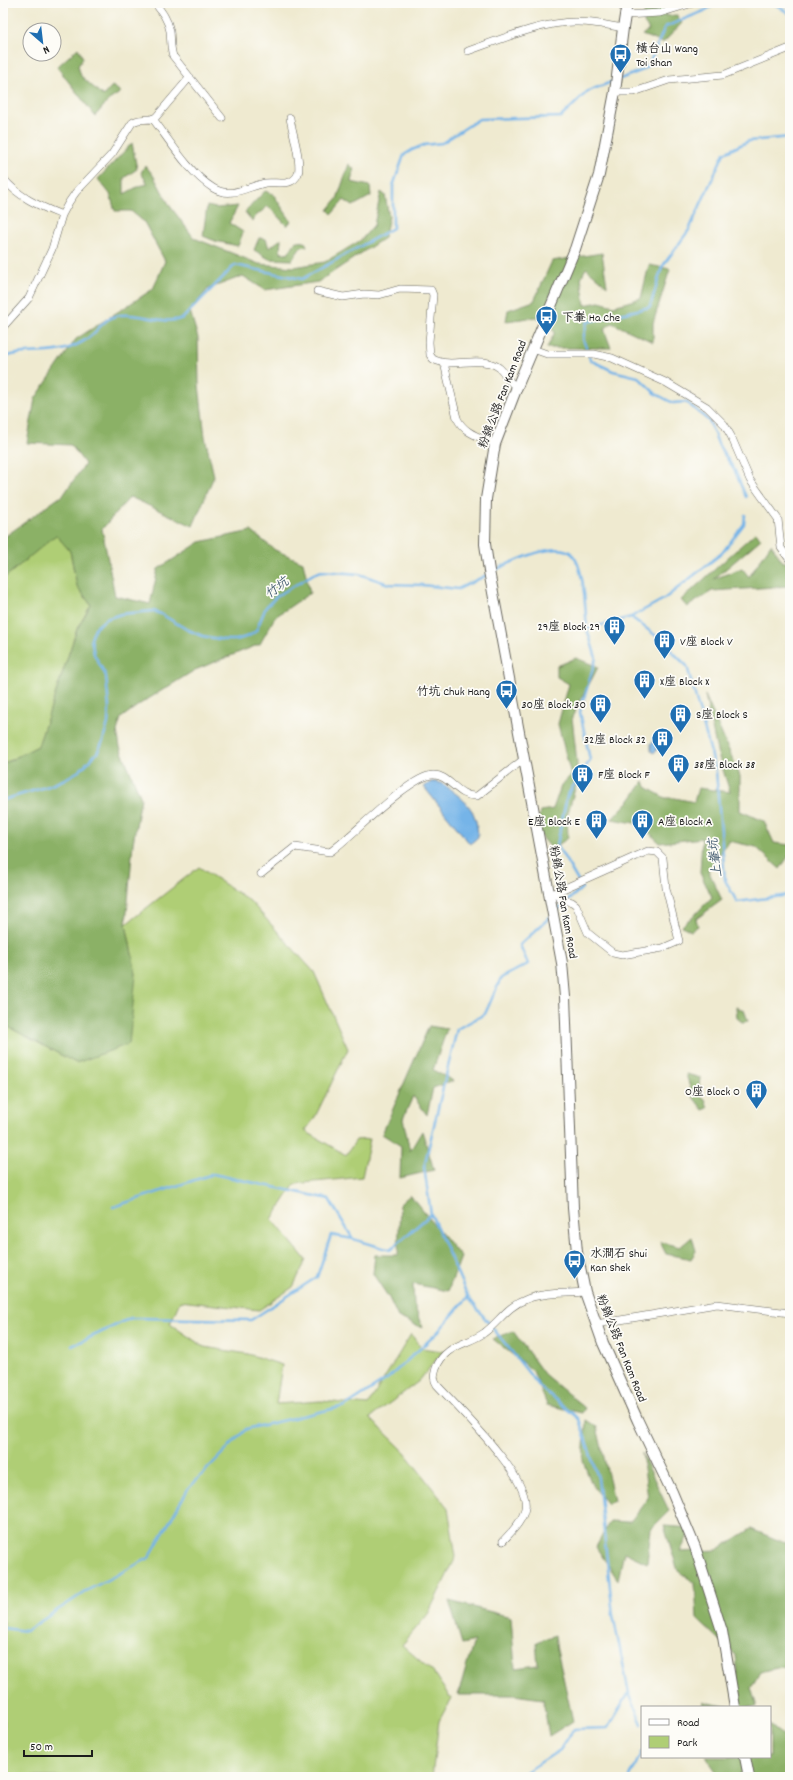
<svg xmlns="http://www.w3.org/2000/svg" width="793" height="1780" font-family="Dekko,'LXGW WenKai TC',sans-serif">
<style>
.green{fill:#afce75;stroke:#667548}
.forest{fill:#8bb166;stroke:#546641}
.water{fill:#75b4e8;stroke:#486882}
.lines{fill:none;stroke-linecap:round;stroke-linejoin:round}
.stream{stroke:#75b4e8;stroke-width:2.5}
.minor-casing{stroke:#66645b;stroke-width:8}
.secondary-casing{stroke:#66645b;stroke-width:12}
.minor{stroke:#fff;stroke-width:7}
.secondary{stroke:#fff;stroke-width:10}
.labels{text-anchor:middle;stroke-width:3.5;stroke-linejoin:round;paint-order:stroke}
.poi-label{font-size:12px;fill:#1c1c1c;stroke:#fdfcf7;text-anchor:start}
.street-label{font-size:12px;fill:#1c1c1c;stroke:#fdfcf7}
.water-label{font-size:13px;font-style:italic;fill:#40596e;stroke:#fdfcf7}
</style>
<rect width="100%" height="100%" fill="#fdfcf7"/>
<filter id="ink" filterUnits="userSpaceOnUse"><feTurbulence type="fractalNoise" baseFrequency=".025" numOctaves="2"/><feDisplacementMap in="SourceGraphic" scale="8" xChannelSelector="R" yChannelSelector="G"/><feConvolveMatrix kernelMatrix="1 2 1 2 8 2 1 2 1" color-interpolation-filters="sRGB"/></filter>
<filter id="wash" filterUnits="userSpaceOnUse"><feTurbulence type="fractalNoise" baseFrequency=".012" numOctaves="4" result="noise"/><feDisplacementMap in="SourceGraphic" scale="16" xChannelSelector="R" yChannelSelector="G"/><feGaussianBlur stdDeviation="0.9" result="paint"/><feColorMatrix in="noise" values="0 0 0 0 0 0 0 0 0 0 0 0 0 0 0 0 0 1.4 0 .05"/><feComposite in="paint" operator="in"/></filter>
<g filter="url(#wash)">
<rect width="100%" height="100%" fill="#efead0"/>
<!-- green -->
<path class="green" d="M 56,534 L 70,551 L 77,586 L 91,605 L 77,629 L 38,746 L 3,764 L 3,579 Z
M 199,867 L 250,901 L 314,972 L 348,1049 L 314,1119 L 305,1131 L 346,1155 L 356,1140 L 370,1139 L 362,1177 L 295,1184 L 272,1219 L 306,1260 L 293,1287 L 259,1310 L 180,1301 L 170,1324 L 204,1347 L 248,1354 L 282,1365 L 276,1404 L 321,1401 L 368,1405 L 411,1334 L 421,1348 L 443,1351 L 419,1381 L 370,1418 L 401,1448 L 448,1508 L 456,1557 L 428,1614 L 402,1645 L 433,1672 L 451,1699 L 439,1721 L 432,1777 L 3,1777 L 3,1024 L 76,1063 L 136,974 L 126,924 Z"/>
<!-- forest -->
<path class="forest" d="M 644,3 L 676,3 L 664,16 L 677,15 L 682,23 L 663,43 L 642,35 L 649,30 L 644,23 Z
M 78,48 L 83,58 L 78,66 L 81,76 L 103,96 L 112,86 L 121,92 L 109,100 L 95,116 L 57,67 Z
M 132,143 L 137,169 L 124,178 L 124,194 L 139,186 L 148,184 L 141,173 L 145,165 L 153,175 L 170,206 L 194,238 L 259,264 L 294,267 L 325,262 L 361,240 L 374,225 L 381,192 L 385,195 L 389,217 L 384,238 L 318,282 L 265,290 L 243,276 L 208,289 L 190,311 L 198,338 L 199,385 L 205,437 L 214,476 L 193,526 L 130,497 L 102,529 L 115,596 L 150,604 L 158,569 L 200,542 L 251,531 L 275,550 L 303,562 L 310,593 L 275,617 L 260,644 L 195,670 L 140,704 L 121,718 L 117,731 L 120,747 L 141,798 L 133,843 L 126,924 L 136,974 L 129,1044 L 76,1063 L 3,1024 L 3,764 L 38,746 L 77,629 L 91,605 L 77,586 L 70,551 L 56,535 L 3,579 L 3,538 L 64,494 L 85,464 L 71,445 L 27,443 L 35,399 L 76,339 L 153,289 L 165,261 L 144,222 L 131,211 L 115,211 L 110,194 L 98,179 Z
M 349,164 L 354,169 L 351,182 L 370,186 L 371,196 L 353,206 L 344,200 L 332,214 L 328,210 L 337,199 Z
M 265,191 L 273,194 L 291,221 L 287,226 L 268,206 L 256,216 L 252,221 L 245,212 Z
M 207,206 L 216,208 L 238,206 L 229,223 L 243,232 L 238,246 L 215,241 L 203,236 Z
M 259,238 L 266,239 L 269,248 L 281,239 L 280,252 L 288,254 L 296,241 L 305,242 L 307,246 L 301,247 L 292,260 L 269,259 L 254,250 Z
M 602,253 L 607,286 L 586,268 L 581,278 L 585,305 L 599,302 L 614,306 L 641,298 L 649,265 L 670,269 L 653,323 L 653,342 L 612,323 L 604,329 L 611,348 L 547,348 L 555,332 L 537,317 L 506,321 L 508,310 L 534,301 L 552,261 Z
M 756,532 L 761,539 L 714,579 L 742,568 L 749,577 L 771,544 L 782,561 L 790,564 L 790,586 L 712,591 L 687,607 L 681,600 Z
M 576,658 L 598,667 L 572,717 L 577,763 L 576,785 L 567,816 L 568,838 L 552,849 L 536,830 L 540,811 L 553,809 L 561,786 L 571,775 L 558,724 L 569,684 L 557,677 L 557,666 Z
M 705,695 L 740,776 L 740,811 L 764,821 L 774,843 L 790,845 L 790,854 L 780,869 L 756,847 L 729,841 L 708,870 L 722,900 L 696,919 L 698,926 L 691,931 L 682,926 L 688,920 L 691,919 L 712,897 L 700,873 L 702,838 L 660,843 L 640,824 L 612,819 L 631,799 L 644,781 L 646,787 L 665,798 L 675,798 L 694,802 L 698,788 L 730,792 L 717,751 Z
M 736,1007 L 744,1010 L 748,1021 L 742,1022 L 737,1018 Z
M 429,1026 L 447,1029 L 433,1070 L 453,1081 L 433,1088 L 427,1115 L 413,1096 L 403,1119 L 410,1151 L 422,1131 L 434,1170 L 400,1178 L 401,1146 L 382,1134 Z
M 686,1074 L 701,1078 L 699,1095 L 705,1099 L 708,1108 L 703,1110 L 693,1097 Z
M 410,1195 L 461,1257 L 448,1291 L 413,1284 L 414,1304 L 422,1328 L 398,1317 L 389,1298 L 373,1274 L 375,1255 L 398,1255 L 400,1204 Z
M 692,1237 L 696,1251 L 691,1259 L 666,1254 L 660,1242 L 680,1247 Z
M 513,1331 L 544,1374 L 585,1408 L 582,1413 L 547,1405 L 533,1371 L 493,1339 Z
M 586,1420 L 597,1427 L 614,1501 L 607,1504 L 592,1485 L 583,1461 Z
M 642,1453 L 669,1511 L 651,1529 L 647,1563 L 624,1552 L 618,1580 L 596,1547 L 610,1521 L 630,1522 L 648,1498 Z
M 664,1526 L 692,1528 L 680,1552 L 717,1550 L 751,1529 L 790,1545 L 790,1665 L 760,1672 L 751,1688 L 757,1707 L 740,1707 L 735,1655 L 697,1619 L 695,1583 L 678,1571 Z
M 449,1601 L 511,1617 L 515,1668 L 538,1665 L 536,1642 L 555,1635 L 557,1650 L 573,1721 L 549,1736 L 543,1699 L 514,1695 L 458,1695 L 474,1641 L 462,1644 Z
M 703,1702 L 730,1707 L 702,1707 Z
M 770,1725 L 790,1742 L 790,1777 L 720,1777 L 706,1757 L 770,1757 Z"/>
<!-- water -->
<path class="water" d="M 654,741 L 657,741 L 659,744 L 656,751 L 653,753 L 651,751 L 651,743 Z
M 431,782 C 440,781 444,785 451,790 C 470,804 477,813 478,837 L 470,844 L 424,787 Z"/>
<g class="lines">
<!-- stream -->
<path class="stream" d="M 773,3 L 790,14
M 620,79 L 643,70 L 649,64 L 665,27 L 704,11 L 718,3
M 586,347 L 583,339 L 587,322 L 650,307 L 662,267 L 689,230 L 724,153 L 749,141 L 790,137
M 589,356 L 590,360 L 613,371 L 638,377 L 656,394 L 673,403 L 686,402 L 709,421 L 719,446 L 735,471 L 746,497
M 3,358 C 21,349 48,356 69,348 C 77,345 87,340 93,334 C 102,325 106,317 120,315 C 140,312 164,326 183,318 L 235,265 L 302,279 L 393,228 L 393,186 L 404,155 L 412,150 L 424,145 L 442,143 L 479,119 L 561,117 L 588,91 L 614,81
M 491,572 C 508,564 556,539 572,554 C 585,568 585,610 587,629
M 631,617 L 655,635 L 687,666 L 716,771 L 725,880 L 737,902 L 790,895
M 3,800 L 49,786 L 65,779 L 79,771 L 97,753 L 103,741 L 108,723 L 109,708 L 106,676 L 94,654 L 91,639 L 95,628 L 106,619 L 121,614 L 153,611 L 161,614 L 186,629 L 202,636 L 225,640 L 236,640 L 249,636 L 256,631 L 266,607 L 277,596 L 315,573 L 322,571 L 359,574 L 389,584 L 422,585 L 458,589 L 487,575
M 555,912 L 582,888 L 557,845 L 567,796 L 590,760 L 580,712 L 596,658 L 587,629 L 631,617 L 664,599 L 722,553 L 744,524 L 745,515
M 113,1207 L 213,1174 L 329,1199 L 353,1239
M 468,1297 L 539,1386 L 579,1419 L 598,1478 L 613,1615 L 629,1693 L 608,1728 L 574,1729 L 560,1750 L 518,1777
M 72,1346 L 131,1318 L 251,1320 L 317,1277 L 331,1235 L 353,1239 L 390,1250 L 431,1214 L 424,1167 L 457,1029 L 485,1014 L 501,978 L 528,964 L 520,945 L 550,917
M 3,1628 L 26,1631 L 88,1590 L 149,1558 L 188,1489 L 246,1429 L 345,1406 L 387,1379 L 436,1334 L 468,1297 L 431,1214
M 629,1693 L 642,1724
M 630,1777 L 642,1751"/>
</g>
</g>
<g filter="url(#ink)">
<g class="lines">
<defs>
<path id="minor" d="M 155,3 C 162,12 168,20 170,31 C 171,40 170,47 173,56 L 222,118
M 625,15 L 660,13 L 693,3
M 468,51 C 499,40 544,21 577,22 C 592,22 608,25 623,28
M 615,92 L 634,92 L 669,80 L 723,75 L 790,48
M 153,119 C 170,141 189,173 213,188 C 231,199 246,187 265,183 C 275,181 292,188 298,174 C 302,162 292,131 290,118
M 3,178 C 19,198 40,206 62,215
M 317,291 L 343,297 L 364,294 L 379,295 L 400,289 L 431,290 L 433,295 L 429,342 L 430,355 L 433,359 C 449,368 471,358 489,363 C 508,368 502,379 517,387
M 3,327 L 29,298 L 52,249 L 62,215 L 69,202 L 76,192 L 112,154 L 132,123 C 139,117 148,122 156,117 L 190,77
M 533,349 L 547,354 L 594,354 L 612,358 L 665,382 L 707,407 L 724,424 L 731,436 L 750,480 L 778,519 L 781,548 L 790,560
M 444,363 L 457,418 C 464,434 481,437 495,444
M 261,874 L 295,847 L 330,852 C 353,836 409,776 433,775 C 449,774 458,798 477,796 L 524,759
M 550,895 L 554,893 L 648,851 L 657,852 L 663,858 L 666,888 L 679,941 L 663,948 L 622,955 L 613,953 L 588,933 L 576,905 L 572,902 L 560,899 L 556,892
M 596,1324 L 717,1304 L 790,1313
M 503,1541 C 511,1532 523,1521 525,1508 C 531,1478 458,1408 437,1385 C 433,1379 434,1375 436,1368 C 446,1344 465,1346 484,1333 C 500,1321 507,1306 527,1299 C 544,1292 567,1294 585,1292"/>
<path id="secondary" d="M 627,3 L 623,28 L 615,92 L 599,175 L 575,249 L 517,387 L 495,444 L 486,499 L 485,544 L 489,571 L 562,963 L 565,997 L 573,1208 L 577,1252 L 585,1292 L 603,1343 L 638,1421 L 672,1492 L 695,1547 L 722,1631 L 735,1707
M 745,1757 L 749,1777"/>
</defs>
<!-- minor casing -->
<use href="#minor" class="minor-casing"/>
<!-- secondary casing -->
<use href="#secondary" class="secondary-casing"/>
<!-- minor -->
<use href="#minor" class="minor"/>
<!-- secondary -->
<use href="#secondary" class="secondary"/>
</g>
</g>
<!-- icons -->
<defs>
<symbol id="bus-pin" viewBox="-11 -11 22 30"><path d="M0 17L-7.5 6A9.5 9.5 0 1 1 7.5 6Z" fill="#1f6fb2" stroke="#fdfcf7"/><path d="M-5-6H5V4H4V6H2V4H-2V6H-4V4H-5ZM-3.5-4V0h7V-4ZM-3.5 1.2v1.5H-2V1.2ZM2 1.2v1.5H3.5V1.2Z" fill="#fff"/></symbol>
<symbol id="building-pin" viewBox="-11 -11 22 30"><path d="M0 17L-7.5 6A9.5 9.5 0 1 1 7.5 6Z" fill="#1f6fb2" stroke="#fdfcf7"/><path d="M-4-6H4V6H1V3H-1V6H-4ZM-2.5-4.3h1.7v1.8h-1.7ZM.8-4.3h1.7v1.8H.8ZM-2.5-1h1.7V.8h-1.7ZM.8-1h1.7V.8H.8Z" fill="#fff"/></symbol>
</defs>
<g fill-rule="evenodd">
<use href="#bus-pin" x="608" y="42" width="25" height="34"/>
<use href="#bus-pin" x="534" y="304" width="25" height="34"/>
<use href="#building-pin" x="602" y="614" width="25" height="34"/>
<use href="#building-pin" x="652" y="628" width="25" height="34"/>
<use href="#building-pin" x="632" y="668" width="25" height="34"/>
<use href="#bus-pin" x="494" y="678" width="25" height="34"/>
<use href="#building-pin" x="588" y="692" width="25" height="34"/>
<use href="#building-pin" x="668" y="702" width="25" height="34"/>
<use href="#building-pin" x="650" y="726" width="25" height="34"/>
<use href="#building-pin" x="666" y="752" width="25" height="34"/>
<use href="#building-pin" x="570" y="762" width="25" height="34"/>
<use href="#building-pin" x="584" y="808" width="25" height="34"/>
<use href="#building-pin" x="630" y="808" width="25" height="34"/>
<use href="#building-pin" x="744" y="1078" width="25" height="34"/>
<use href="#bus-pin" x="562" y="1248" width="25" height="34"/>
</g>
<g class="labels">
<!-- poi labels -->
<g class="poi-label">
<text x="636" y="52">橫台山 Wang<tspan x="636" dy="14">Toi Shan</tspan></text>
<text x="562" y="321">下輋 Ha Che</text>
<text x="600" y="630" text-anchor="end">29座 Block 29</text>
<text x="680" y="645">V座 Block V</text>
<text x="660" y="685">X座 Block X</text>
<text x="490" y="695" text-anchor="end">竹坑 Chuk Hang</text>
<text x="586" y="708" text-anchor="end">30座 Block 30</text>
<text x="696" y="718">S座 Block S</text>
<text x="646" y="743" text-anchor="end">32座 Block 32</text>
<text x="694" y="768">38座 Block 38</text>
<text x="598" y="778">F座 Block F</text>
<text x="580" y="825" text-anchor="end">E座 Block E</text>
<text x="658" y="825">A座 Block A</text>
<text x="740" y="1095" text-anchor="end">O座 Block O</text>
<text x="590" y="1257">水澗石 Shui<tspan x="590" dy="14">Kan Shek</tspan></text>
</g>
<!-- street labels -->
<g class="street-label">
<text transform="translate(502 394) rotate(-69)" y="4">粉錦公路 Fan Kam Road</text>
<text transform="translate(564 902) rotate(80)" y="4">粉錦公路 Fan Kam Road</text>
<text transform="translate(622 1348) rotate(68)" y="4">粉錦公路 Fan Kam Road</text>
</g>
<!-- water labels -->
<g class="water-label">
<text transform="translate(276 587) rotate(-37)" y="5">竹坑</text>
<text transform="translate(714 858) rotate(-97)" y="5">上輋坑</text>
</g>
</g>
<!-- margin -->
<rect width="793" height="1780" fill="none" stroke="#fdfcf7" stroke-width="16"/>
<!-- legend -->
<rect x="641" y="1706" width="130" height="52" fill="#fdfcf7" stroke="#a3a29f"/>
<rect x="649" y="1719" width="20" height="6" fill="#ffffff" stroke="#a3a29f"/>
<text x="677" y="1726" font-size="12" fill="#1c1c1c">Road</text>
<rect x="649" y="1736" width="20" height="12" fill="#afce75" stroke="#a3a29f"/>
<text x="677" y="1746" font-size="12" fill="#1c1c1c">Park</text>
<!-- north arrow -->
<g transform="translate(42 42) rotate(152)"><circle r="19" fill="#fdfcf7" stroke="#a3a29f"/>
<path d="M0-3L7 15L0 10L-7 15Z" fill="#1f6fb2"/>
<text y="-6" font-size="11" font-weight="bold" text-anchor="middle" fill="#1c1c1c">N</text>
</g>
<!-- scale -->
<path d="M24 1750v6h68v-6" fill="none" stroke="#1c1c1c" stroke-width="2"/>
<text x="30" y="1750" font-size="12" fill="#1c1c1c" stroke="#fdfcf7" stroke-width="3" paint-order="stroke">50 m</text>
</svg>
